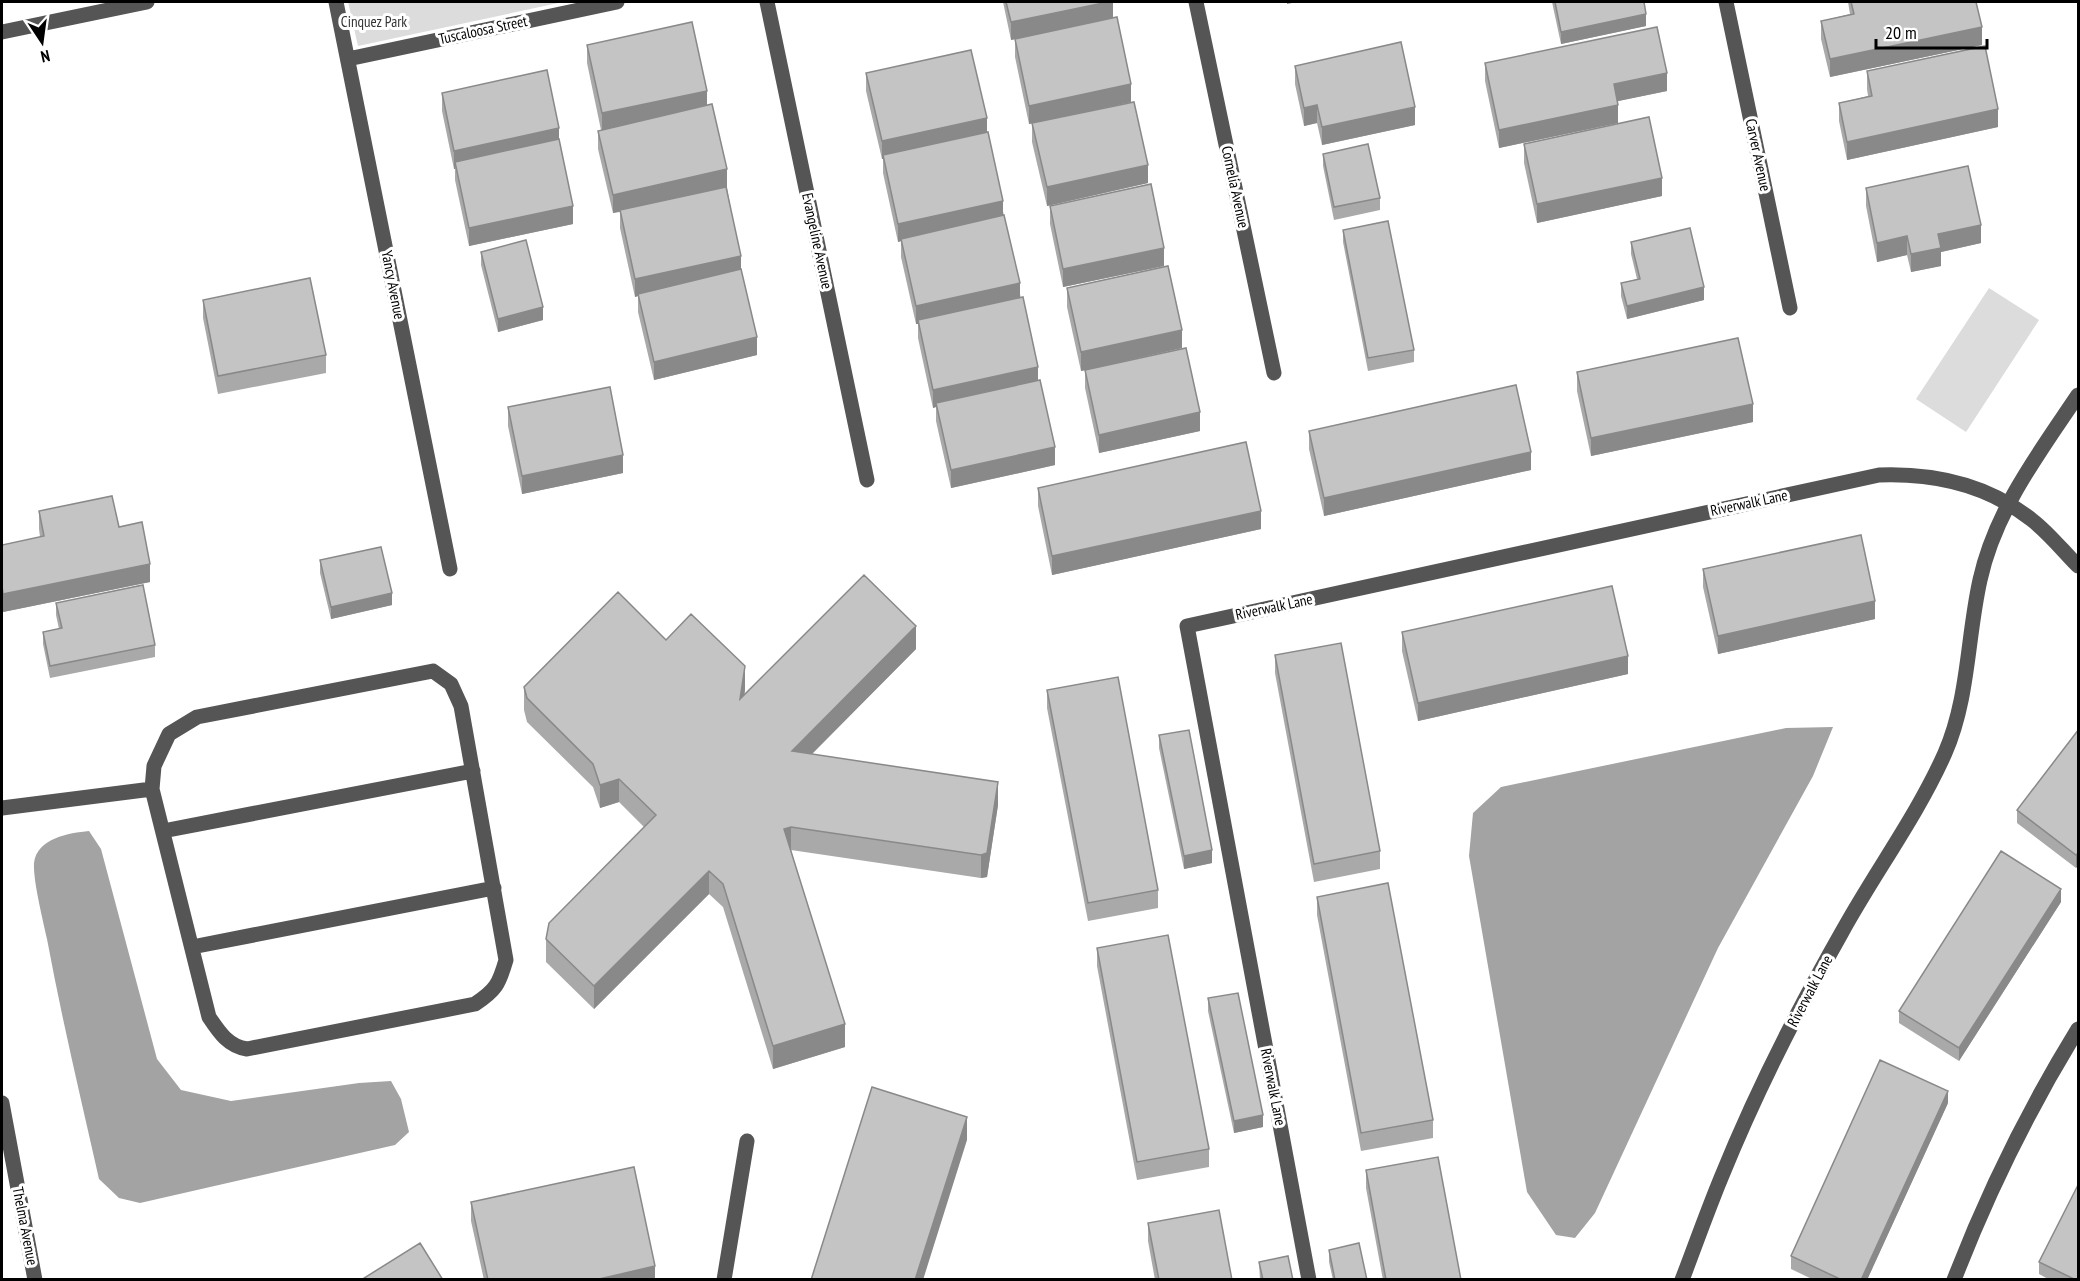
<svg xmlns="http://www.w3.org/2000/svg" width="2080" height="1281" font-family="'PT Sans Narrow',sans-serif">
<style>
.green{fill:#dcdcdc}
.water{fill:#a3a3a3}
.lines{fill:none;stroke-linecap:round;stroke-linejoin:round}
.minor{stroke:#555;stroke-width:15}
.wall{fill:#a9a9a9}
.shaded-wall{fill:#898989}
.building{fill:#c4c4c4;stroke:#898989;stroke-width:1.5}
.labels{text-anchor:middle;stroke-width:6;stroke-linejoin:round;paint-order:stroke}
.park-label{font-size:15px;fill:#333;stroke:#fff}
.street-label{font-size:15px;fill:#000;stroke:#fff}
</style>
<rect width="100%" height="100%" fill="#fff"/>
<!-- green -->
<path class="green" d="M 348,2 L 563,2 L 358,46 Z
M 1989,288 L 2039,320 L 1966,432 L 1916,399 Z"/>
<!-- water -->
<path class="water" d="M 1833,727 L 1813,776 L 1718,948 L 1595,1213 L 1575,1238 L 1556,1235 L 1527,1192 L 1469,856 L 1473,813 L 1501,787 L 1786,728 Z
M 89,831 L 101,849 L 157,1059 L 181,1090 L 231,1101 L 359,1083 L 391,1081 L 401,1099 L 409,1132 L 395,1145 L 140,1203 L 119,1198 L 99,1179 C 81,1099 62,1020 47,939 C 43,920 33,881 34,863 C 37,838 69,833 89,831 Z"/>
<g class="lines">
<!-- minor -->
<path class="minor" d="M 336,2 L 450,569
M 767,2 L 867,480
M 1196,2 L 1274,373
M 1726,2 L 1790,308
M 2,32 L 147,2
M 348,59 L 617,2
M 433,671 L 451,684 L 461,706 L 506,960 C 499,984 496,990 475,1004 L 247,1049 C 228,1046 219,1032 209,1017 L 152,789 L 154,766 L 169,734 L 197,717 Z
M 2,808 L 152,789
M 163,831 L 473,771
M 192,947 L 494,888
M 2,1103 L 35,1280
M 724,1280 L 747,1141
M 1309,1280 L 1187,626 L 1879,475 C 1934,473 1988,485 2032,520 C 2049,533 2063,551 2078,566
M 1682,1280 C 1695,1246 1707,1212 1721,1178 C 1755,1094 1797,1011 1842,932 C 1875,872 1917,816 1945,753 C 1969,698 1967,638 1980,580 C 1995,511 2039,453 2078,395
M 1954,1280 C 1987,1194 2030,1107 2078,1029"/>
</g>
<!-- wall -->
<path class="wall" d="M 1003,2 L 1113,2 L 1113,18 L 1131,102 L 1029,124 L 1015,57 L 1015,39 L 1011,40 Z
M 1552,2 L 1644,2 L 1646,26 L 1561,44 Z
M 1848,2 L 1976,2 L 1982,45 L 1830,77 L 1821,39 L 1821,21 L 1850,14 Z
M 587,45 L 707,105 L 727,187 L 741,269 L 757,355 L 654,380 L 638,312 L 638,296 L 635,297 L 620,228 L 620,212 L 613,213 L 598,149 L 598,131 L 601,130 L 587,63 Z
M 1485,63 L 1667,91 L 1617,101 L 1618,123 L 1499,148 L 1485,81 Z
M 1295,66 L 1415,125 L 1322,145 L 1317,123 L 1304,126 L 1295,84 Z
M 1867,71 L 1998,127 L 1847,160 L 1839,121 L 1839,103 L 1868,96 L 1867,89 Z
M 866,73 L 987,133 L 1055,465 L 951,488 L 936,421 L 936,407 L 933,408 L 918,338 L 918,324 L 916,324 L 901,257 L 901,241 L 898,242 L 883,173 L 883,159 L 882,159 L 866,91 Z
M 442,93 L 559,143 L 573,224 L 469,246 L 455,180 L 455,169 L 454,169 L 442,111 Z
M 1032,123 L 1148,183 L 1047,206 L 1032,142 Z
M 1524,144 L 1662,196 L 1537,223 L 1524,163 Z
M 1323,154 L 1380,198 L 1380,210 L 1334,220 L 1323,166 Z
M 1866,188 L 1981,243 L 1941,252 L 1941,266 L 1911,272 L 1907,255 L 1877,262 L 1866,206 Z
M 1050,206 L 1164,266 L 1063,287 L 1050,224 Z
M 1343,230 L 1414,350 L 1414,362 L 1368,371 L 1343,242 Z
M 1631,242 L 1704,300 L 1627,319 L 1621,296 L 1621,283 L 1637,279 L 1631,254 Z
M 481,252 L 543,320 L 498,332 L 481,265 Z
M 1067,288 L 1182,348 L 1081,371 L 1067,307 Z
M 203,300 L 326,355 L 326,373 L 218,394 L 203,318 Z
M 1085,370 L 1200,431 L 1099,453 L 1085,388 Z
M 1577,372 L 1753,422 L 1591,456 L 1577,391 Z
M 508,407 L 623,473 L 522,494 L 508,426 Z
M 1309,431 L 1531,470 L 1324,516 L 1309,449 Z
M 1038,488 L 1261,529 L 1052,575 L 1038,506 Z
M 39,511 L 119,527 L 150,582 L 3,612 L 2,604 L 2,545 L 40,537 L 39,529 Z
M 320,560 L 392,605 L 331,619 L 320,573 Z
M 1703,569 L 1875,619 L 1718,654 L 1703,587 Z
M 56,603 L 155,645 L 155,657 L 50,678 L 43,644 L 43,632 L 59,629 L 56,615 Z
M 1402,632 L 1628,674 L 1418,721 L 1402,651 Z
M 666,640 L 745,690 L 744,695 L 916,649 L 812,754 L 998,805 L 987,877 L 981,878 L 791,850 L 845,1047 L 773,1069 L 723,907 L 709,894 L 594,1009 L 546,962 L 546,939 L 644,827 L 619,802 L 600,808 L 593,787 L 527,722 L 524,710 L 524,687 Z
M 1275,655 L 1380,851 L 1380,869 L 1314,882 L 1275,673 Z
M 1047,690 L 1158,890 L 1158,908 L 1088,921 L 1047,708 Z
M 2079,729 L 2076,868 L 2017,823 L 2017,810 Z
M 1159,735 L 1212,863 L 1184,869 L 1159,748 Z
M 1317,897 L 1433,1120 L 1433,1138 L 1361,1151 L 1317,915 Z
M 2061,902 L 1959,1061 L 1899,1023 L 1899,1011 Z
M 1097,948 L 1209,1149 L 1209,1167 L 1137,1180 L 1097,966 Z
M 1208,998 L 1263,1127 L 1234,1133 L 1208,1011 Z
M 1948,1103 L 1867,1280 L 1814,1280 L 1791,1269 L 1791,1256 Z
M 1366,1170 L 1461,1280 L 1383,1280 L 1366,1188 Z
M 471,1202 L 655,1280 L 484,1280 L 471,1221 Z
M 1148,1223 L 1232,1280 L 1155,1280 L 1148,1241 Z
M 1329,1250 L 1367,1280 L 1333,1280 L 1329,1262 Z
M 1259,1262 L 1293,1280 L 1260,1280 Z
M 2039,1262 L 2079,1280 L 2050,1280 L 2039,1274 Z"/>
<!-- shaded-wall -->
<path class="shaded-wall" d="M 1108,2 L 1113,2 L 1113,19 L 1011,40 L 1011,22 Z
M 1287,2 L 1297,2 L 1287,4 Z
M 1646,14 L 1646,26 L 1561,44 L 1561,32 Z
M 1982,27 L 1982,45 L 1830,77 L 1830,59 Z
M 1667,73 L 1667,91 L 1614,102 L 1614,84 Z
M 1131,84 L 1131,102 L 1029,124 L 1029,106 Z
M 707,91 L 707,109 L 602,132 L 602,113 Z
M 1317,105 L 1317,123 L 1304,126 L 1304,108 Z
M 1618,105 L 1618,123 L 1499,148 L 1499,130 Z
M 1415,107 L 1415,125 L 1322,145 L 1322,127 Z
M 1998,109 L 1998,127 L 1847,160 L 1847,142 Z
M 987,118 L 987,136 L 883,155 L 883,159 L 882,159 L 882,141 Z
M 559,128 L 559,146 L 455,162 L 455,169 L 454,169 L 454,151 Z
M 1148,165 L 1148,183 L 1047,206 L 1047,187 Z
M 727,169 L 727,187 L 613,213 L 613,195 Z
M 1662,178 L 1662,196 L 1537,223 L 1537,204 Z
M 1003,201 L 1003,219 L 901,239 L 901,241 L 898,242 L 898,224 Z
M 573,206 L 573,224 L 469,246 L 469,228 Z
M 1981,225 L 1981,243 L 1941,252 L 1941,266 L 1911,272 L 1911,254 L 1938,234 Z
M 1907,236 L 1907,255 L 1877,262 L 1877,243 Z
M 1164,248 L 1164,266 L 1063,287 L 1063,269 Z
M 741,256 L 741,274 L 638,294 L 638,296 L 635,297 L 635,279 Z
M 1020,283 L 1020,301 L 918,320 L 918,324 L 916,324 L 916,306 Z
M 1704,287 L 1704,300 L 1627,319 L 1627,306 Z
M 543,307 L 543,320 L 498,332 L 498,319 Z
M 1182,330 L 1182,348 L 1081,371 L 1081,352 Z
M 757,337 L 757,355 L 654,380 L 654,362 Z
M 1038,367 L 1038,385 L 936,403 L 936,407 L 933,408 L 933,390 Z
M 1753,404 L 1753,422 L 1591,456 L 1591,438 Z
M 1200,412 L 1200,431 L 1099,453 L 1099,435 Z
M 1055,447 L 1055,465 L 951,488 L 951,470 Z
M 1531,452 L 1531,470 L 1324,516 L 1324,498 Z
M 623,455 L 623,473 L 522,494 L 522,476 Z
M 1261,511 L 1261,529 L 1052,575 L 1052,556 Z
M 150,564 L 150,582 L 3,612 L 3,594 Z
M 392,593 L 392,605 L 331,619 L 331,607 Z
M 1875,601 L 1875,619 L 1718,654 L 1718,636 Z
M 916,626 L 916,649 L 792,774 L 792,751 Z
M 1628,656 L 1628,674 L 1418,721 L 1418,703 Z
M 745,666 L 745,690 L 740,723 L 740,699 Z
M 619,779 L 619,802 L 600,808 L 600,785 Z
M 998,782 L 998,805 L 987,877 L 981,878 L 981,855 Z
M 791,827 L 791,850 L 784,852 L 784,829 Z
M 1212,850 L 1212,863 L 1184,869 L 1184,856 Z
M 2079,852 L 2079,865 L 2076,868 L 2076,855 Z
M 709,871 L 709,894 L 594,1009 L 594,986 Z
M 2061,889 L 2061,902 L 1959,1061 L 1959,1048 Z
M 845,1024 L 845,1047 L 773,1069 L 773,1046 Z
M 1948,1091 L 1948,1103 L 1867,1280 L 1861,1280 Z
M 1263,1115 L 1263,1127 L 1234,1133 L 1234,1121 Z
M 967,1117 L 967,1140 L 923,1280 L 915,1280 Z
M 655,1266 L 655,1280 L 595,1280 Z"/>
<!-- building -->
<path class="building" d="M 1006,2 L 1108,2 L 1011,22 Z
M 1555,2 L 1644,2 L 1646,14 L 1561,32 Z
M 1851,2 L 1976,2 L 1982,27 L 1830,59 L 1821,21 L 1854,14 Z
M 1117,17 L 1131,84 L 1029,106 L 1015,39 Z
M 692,22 L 707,91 L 602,113 L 587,45 Z
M 1657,27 L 1667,73 L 1614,84 L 1618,105 L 1499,130 L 1485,63 Z
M 1401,42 L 1415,107 L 1322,127 L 1317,105 L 1304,108 L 1295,66 Z
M 1985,46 L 1998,109 L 1847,142 L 1839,103 L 1872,96 L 1867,71 Z
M 971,50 L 987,118 L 882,141 L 866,73 Z
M 547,70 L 559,128 L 454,151 L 442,93 Z
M 1134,102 L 1148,165 L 1047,187 L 1032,123 Z
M 712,104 L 727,169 L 613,195 L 598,131 Z
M 1649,117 L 1662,178 L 1537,204 L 1524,144 Z
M 988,132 L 1003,201 L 898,224 L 883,155 Z
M 559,139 L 573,206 L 469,228 L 455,162 Z
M 1368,144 L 1380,198 L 1334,207 L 1323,154 Z
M 1968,166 L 1981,225 L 1938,234 L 1941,248 L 1911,254 L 1907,236 L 1877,243 L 1866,188 Z
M 1151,184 L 1164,248 L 1063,269 L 1050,206 Z
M 726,187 L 741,256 L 635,279 L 620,210 Z
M 1004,215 L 1020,283 L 916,306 L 901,239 Z
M 1388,221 L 1414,350 L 1368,358 L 1343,230 Z
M 1690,228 L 1704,287 L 1627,306 L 1621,283 L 1640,279 L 1631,242 Z
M 526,240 L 543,307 L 498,319 L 481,252 Z
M 1168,266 L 1182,330 L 1081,352 L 1067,288 Z
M 741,269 L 757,337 L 654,362 L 638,294 Z
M 310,278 L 326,355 L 218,376 L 203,300 Z
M 1023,297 L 1038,367 L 933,390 L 918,320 Z
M 1738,338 L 1753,404 L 1591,438 L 1577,372 Z
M 1186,348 L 1200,412 L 1099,435 L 1085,370 Z
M 1040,380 L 1055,447 L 951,470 L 936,403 Z
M 1516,385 L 1531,452 L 1324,498 L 1309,431 Z
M 610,387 L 623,455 L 522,476 L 508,407 Z
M 1246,442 L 1261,511 L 1052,556 L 1038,488 Z
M 112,496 L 119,527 L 142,522 L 150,564 L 3,594 L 2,586 L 2,545 L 44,536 L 39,511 Z
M 1861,535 L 1875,601 L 1718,636 L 1703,569 Z
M 381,547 L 392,593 L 331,607 L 320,560 Z
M 864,575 L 916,626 L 792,751 L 998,782 L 987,853 L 981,855 L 791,827 L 784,829 L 845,1024 L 773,1046 L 723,884 L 709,871 L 594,986 L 546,939 L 549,923 L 656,815 L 619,779 L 600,785 L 593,764 L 527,698 L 524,687 L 618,592 L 666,640 L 691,614 L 745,666 L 740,699 Z
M 143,585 L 155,645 L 50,666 L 43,632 L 62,628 L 56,603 Z
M 1612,586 L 1628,656 L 1418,703 L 1402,632 Z
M 1341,643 L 1380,851 L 1314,864 L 1275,655 Z
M 1118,677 L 1158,890 L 1088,903 L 1047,690 Z
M 2079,729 L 2079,852 L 2076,855 L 2017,810 Z
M 1189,730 L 1212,850 L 1184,856 L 1159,735 Z
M 2001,851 L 2061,889 L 1959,1048 L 1899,1011 Z
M 1388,883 L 1433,1120 L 1361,1133 L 1317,897 Z
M 1168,935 L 1209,1149 L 1137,1162 L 1097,948 Z
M 1238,993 L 1263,1115 L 1234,1121 L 1208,998 Z
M 1880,1060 L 1948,1091 L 1861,1280 L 1842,1280 L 1791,1256 Z
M 872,1087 L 967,1117 L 915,1280 L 811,1280 Z
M 1438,1157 L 1461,1280 L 1386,1280 L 1366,1170 Z
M 634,1167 L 655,1266 L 595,1280 L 488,1280 L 471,1202 Z
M 2079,1183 L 2079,1280 L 2076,1280 L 2039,1262 Z
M 1219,1210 L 1232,1280 L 1159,1280 L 1148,1223 Z
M 420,1243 L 443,1280 L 361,1280 Z
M 1359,1243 L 1367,1280 L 1335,1280 L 1329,1250 Z
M 1288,1256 L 1293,1280 L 1263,1280 L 1259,1262 Z"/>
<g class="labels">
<!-- park labels -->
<g class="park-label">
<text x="374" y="27">Cinquez Park</text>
</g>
<!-- street labels -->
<g class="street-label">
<text transform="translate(483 30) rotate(-12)" y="5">Tuscaloosa Street</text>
<text transform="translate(1758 155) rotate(78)" y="5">Carver Avenue</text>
<text transform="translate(1235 187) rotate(78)" y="5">Cornelia Avenue</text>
<text transform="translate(817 241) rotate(78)" y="5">Evangeline Avenue</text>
<text transform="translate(393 285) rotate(79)" y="5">Yancy Avenue</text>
<text transform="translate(1749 503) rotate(-12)" y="5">Riverwalk Lane</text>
<text transform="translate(1274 607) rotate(-12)" y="5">Riverwalk Lane</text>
<text transform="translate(1810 991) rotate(-62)" y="5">Riverwalk Lane</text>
<text transform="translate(1273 1087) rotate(79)" y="5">Riverwalk Lane</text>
<text transform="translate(25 1226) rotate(79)" y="5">Thelma Avenue</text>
</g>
</g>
<!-- border -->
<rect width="2080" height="1281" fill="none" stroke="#000000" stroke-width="6"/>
<!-- north arrow -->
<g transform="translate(42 42) rotate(167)" stroke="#ffffff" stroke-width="4.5" paint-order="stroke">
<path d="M0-4.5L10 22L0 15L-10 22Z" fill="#000000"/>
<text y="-9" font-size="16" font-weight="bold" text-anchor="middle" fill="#000000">N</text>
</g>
<!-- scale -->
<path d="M1876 39v9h111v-9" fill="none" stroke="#000000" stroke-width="3"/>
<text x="1885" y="39" font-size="18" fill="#000000" stroke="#ffffff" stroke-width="4.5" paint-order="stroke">20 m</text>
</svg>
